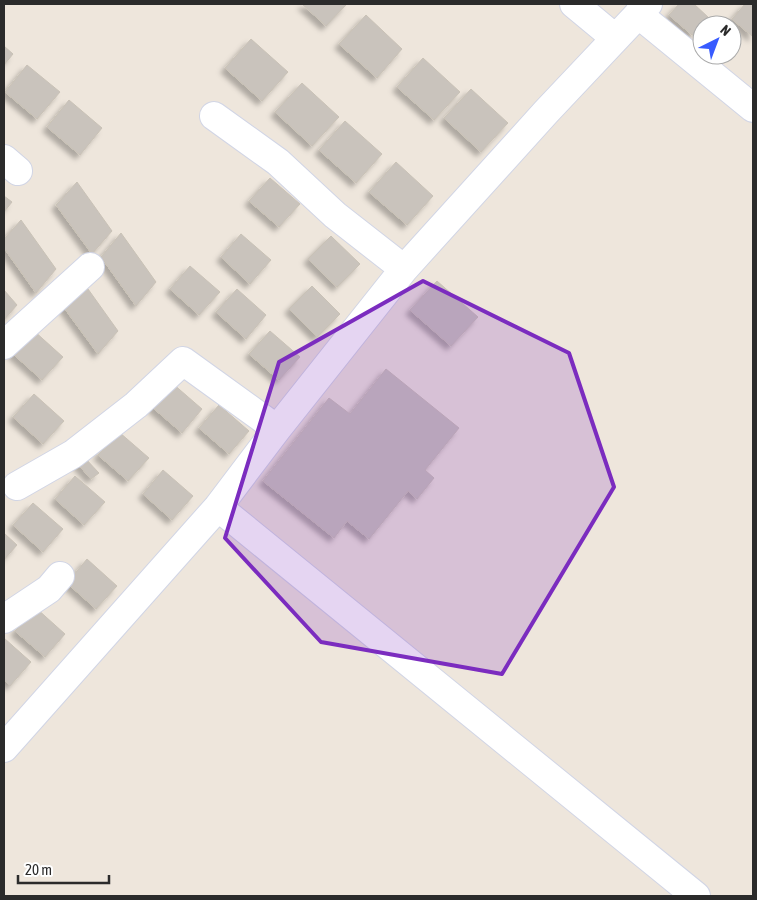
<svg xmlns="http://www.w3.org/2000/svg" width="757" height="900" font-family="'Asap Condensed',sans-serif">
<style>
.building{fill:#c9c3bc;stroke:#c9c2b6;filter:url(#shadow)}
.lines{fill:none;stroke-linecap:round;stroke-linejoin:round}
.street-casing{stroke:#d1d5e5;stroke-width:30}
.street{stroke:#fff;stroke-width:28}
.marked{fill:#7b2cbf;fill-opacity:0.2;stroke:#7b2cbf;stroke-width:4;stroke-linejoin:round}
</style>
<defs>
<filter id="shadow"><feDropShadow dx="-4.5" dy="4.5" stdDeviation="2.5" flood-color="#0004"/></filter>
</defs>
<rect width="100%" height="100%" fill="#eee6dc"/>
<!-- building -->
<path class="building" d="M 302,4 L 347,4 L 326,26 Z
M 679,4 L 694,4 L 708,17 L 692,35 L 669,15 Z
M 745,4 L 753,4 L 753,37 L 732,19 Z
M 366,15 L 402,49 L 377,78 L 339,44 Z
M 251,39 L 288,72 L 262,101 L 225,68 Z
M 4,46 L 13,54 L 4,65 Z
M 423,58 L 460,92 L 434,120 L 397,87 Z
M 27,65 L 60,92 L 37,119 L 5,92 Z
M 302,83 L 339,117 L 312,146 L 275,112 Z
M 471,89 L 508,123 L 481,152 L 444,118 Z
M 69,100 L 102,128 L 80,155 L 47,127 Z
M 345,121 L 382,154 L 356,183 L 319,150 Z
M 396,162 L 433,196 L 407,225 L 369,192 Z
M 270,178 L 300,204 L 279,227 L 249,201 Z
M 77,182 L 112,231 L 92,254 L 56,205 Z
M 4,196 L 12,202 L 4,212 Z
M 21,220 L 56,269 L 36,293 L 4,248 L 4,239 Z
M 121,233 L 156,282 L 136,306 L 101,257 Z
M 241,234 L 271,260 L 250,284 L 221,257 Z
M 331,236 L 360,264 L 337,287 L 308,259 Z
M 190,266 L 220,292 L 199,315 L 170,289 Z
M 437,281 L 478,317 L 451,346 L 410,310 Z
M 83,282 L 118,331 L 98,354 L 62,305 Z
M 312,286 L 340,314 L 317,337 L 289,309 Z
M 237,289 L 266,315 L 246,339 L 216,312 Z
M 4,290 L 17,305 L 4,320 Z
M 33,330 L 63,357 L 42,380 L 12,353 Z
M 270,331 L 300,357 L 279,380 L 249,354 Z
M 386,369 L 459,428 L 425,470 L 434,478 L 417,499 L 408,491 L 369,539 L 347,521 L 334,538 L 263,481 L 329,398 L 350,414 Z
M 172,383 L 202,409 L 182,433 L 152,407 Z
M 34,394 L 64,421 L 43,444 L 13,417 Z
M 219,405 L 249,431 L 229,454 L 199,428 Z
M 119,432 L 149,458 L 128,481 L 98,455 Z
M 84,457 L 99,473 L 91,479 L 77,463 Z
M 163,470 L 193,496 L 172,520 L 143,494 Z
M 75,476 L 105,502 L 84,525 L 55,499 Z
M 33,503 L 63,529 L 43,552 L 13,525 Z
M 4,533 L 17,545 L 4,560 Z
M 87,559 L 117,586 L 96,609 L 67,583 Z
M 36,608 L 65,634 L 45,657 L 15,631 Z
M 4,638 L 31,662 L 10,686 L 4,680 Z"/>
<g class="lines">
<defs>
<path id="street" d="M 574,4 L 615,38
M 638,14 L 753,108
M 214,116 L 278,162 L 335,215 L 404,269
M 4,159 L 18,171
M 4,345 L 90,267
M 17,486 L 73,454 L 136,405 L 183,361 L 277,429
M 218,507 L 696,896
M 4,619 L 49,589 L 60,576
M 4,748 L 218,507 L 277,429 L 404,269 L 546,112 L 648,4"/>
</defs>
<!-- street casing -->
<use href="#street" class="street-casing"/>
<!-- street -->
<use href="#street" class="street"/>
</g>
<!-- marked area -->
<path class="marked" d="M 423,281 L 569,353 L 614,487 L 502,674 L 321,642 L 225,538 L 279,362 Z"/>
<!-- border -->
<rect width="757" height="900" fill="none" stroke="#2b2b2b" stroke-width="10"/>
<!-- north arrow -->
<g transform="translate(717 40) rotate(42)"><circle r="24" fill="#ffffff" stroke="#aaaaaa"/>
<path d="M0-4L9 19L0 12L-9 19Z" fill="#385bff"/>
<text y="-8" font-size="14" font-weight="bold" text-anchor="middle" fill="#2b2b2b">N</text>
</g>
<!-- scale -->
<path d="M18 875v8h91v-8" fill="none" stroke="#2b2b2b" stroke-width="2.5"/>
<text x="25" y="875" font-size="15" fill="#2b2b2b" stroke="#ffffff" stroke-width="4" paint-order="stroke">20 m</text>
</svg>
